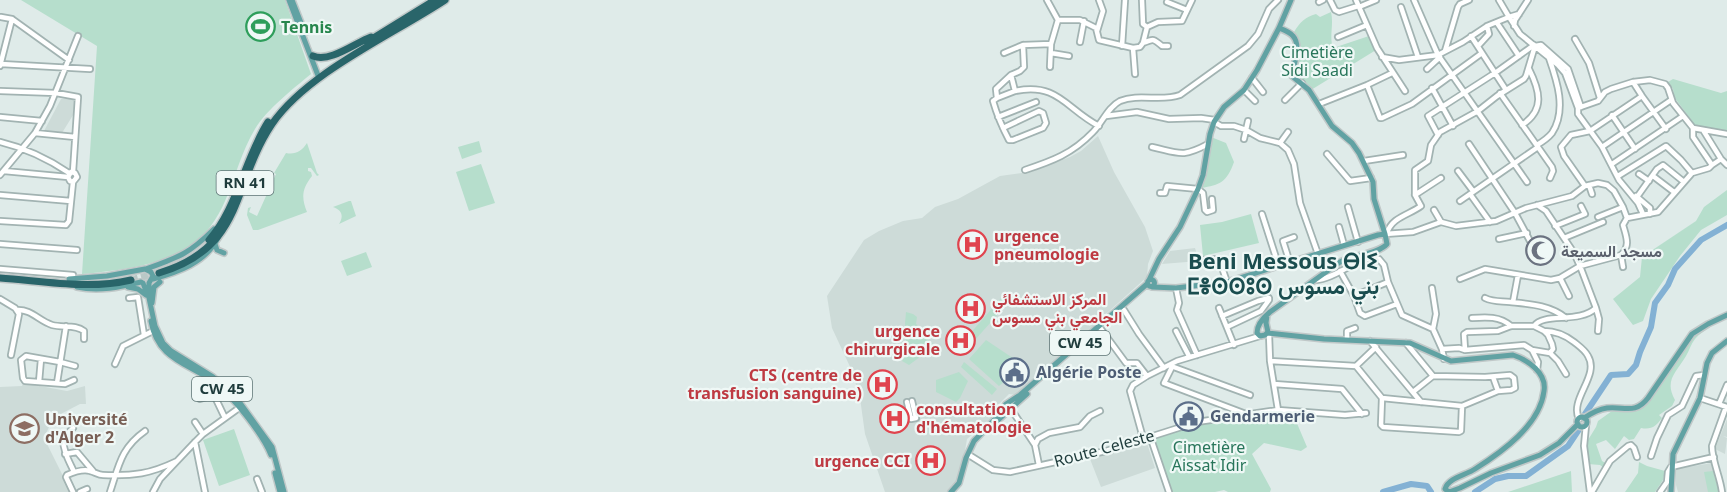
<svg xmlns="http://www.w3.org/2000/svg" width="1727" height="492" font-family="'Noto Sans',Vazirmatn,'Noto Sans Tifinagh',sans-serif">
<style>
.built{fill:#cddbd8}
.green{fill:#b6decc}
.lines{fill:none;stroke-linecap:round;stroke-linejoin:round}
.river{stroke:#83b1d4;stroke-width:6}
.highway-tunnel{stroke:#b9c8c6;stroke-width:7;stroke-dasharray:7 3.5;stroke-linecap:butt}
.minor-casing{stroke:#a2b3b2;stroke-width:8}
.major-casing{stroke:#c0c8c8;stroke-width:8}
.highway-casing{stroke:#c0c8c8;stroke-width:10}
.minor{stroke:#fff;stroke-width:4.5}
.major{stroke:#61a2a3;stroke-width:5}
.highway{stroke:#29656a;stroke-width:7}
.labels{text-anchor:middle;stroke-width:4.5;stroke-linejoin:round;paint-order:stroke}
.shield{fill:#eff8f6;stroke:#5d7474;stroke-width:1.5}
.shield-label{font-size:15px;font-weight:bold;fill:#1f3c3c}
.leisure-label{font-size:16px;font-weight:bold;fill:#27864d;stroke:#eff8f6;text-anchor:start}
.park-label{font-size:16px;fill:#27755a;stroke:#eff8f6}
.health-label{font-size:16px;font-weight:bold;fill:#be3a42;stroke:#eff8f6;text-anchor:start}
.worship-label{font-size:16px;font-weight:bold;fill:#5b616d;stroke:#eff8f6;text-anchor:start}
.service-label{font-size:16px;font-weight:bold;fill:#4e5e75;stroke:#eff8f6;text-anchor:start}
.education-label{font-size:16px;font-weight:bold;fill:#785e54;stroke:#eff8f6;text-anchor:start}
.street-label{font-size:16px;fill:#1f3c3c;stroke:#eff8f6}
.district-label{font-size:22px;font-weight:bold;fill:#1a4d4f;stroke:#eff8f6}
</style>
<rect width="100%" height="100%" fill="#dfebe9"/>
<!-- built -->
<path class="built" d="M 76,98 L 78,107 L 62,133 L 44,131 L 61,99 Z
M 1098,136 L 1114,172 L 1145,227 L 1153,251 L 1148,264 L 1147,277 L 1016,395 L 1009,394 L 998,405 L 999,411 L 967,439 L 961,474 L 957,483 L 949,492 L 885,492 L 865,434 L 860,398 L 852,371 L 832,328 L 827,296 L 864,240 L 879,231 L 903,221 L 922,218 L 935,207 L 958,199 L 1000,176 L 1030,172 L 1070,157 L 1081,151 Z
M 1195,248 L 1199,261 L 1162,264 L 1170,251 Z
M 23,383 L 67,391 L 85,386 L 86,404 L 80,404 L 53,418 L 44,438 L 71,492 L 0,492 L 0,387 L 22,386 Z
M 1727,419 L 1727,437 L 1723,436 L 1727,438 L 1725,454 L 1715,449 Z
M 1146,440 L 1155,468 L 1101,487 L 1090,459 Z
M 1712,463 L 1714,465 L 1720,492 L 1678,492 L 1676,485 L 1676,469 Z"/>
<!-- green -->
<path class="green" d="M 21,0 L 285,0 L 311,74 C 293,89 267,109 255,129 C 242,150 235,178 225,201 C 218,218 204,238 188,248 C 159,266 115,271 82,274 L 97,46 Z
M 1331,12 C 1334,24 1329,37 1333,48 L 1369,36 L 1376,50 L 1311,90 L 1294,74 L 1297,40 L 1294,32 C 1300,22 1305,17 1316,14 L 1320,17 Z
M 1673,79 L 1721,93 L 1727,91 L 1727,131 L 1695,125 L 1674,97 L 1673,89 L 1668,82 Z
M 1211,137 L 1226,143 L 1234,162 C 1227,182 1220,185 1201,188 Z
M 479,141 L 482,152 L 462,159 L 458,147 Z
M 307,143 L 317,173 L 319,175 L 317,176 L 311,168 L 308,168 L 308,171 L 311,172 L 312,176 C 302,189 301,197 307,212 L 258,230 L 253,230 L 247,215 L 248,208 L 251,207 L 249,212 L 257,216 L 276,174 L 274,173 L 286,153 C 295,155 302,151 307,143 Z
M 481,164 L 495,203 L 469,211 L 456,172 Z
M 1727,190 L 1727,215 L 1701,230 L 1680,256 L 1651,299 L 1643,321 L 1633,325 L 1613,299 L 1640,277 L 1642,257 L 1696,221 L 1704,207 Z
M 349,201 L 351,201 L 356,216 L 339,224 C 344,216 342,210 333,207 Z
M 1251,214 L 1259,243 L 1203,256 L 1200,225 L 1222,222 Z
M 366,252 L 372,267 L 347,276 L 341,261 Z
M 1002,297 L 1008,303 L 974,341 L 968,336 Z
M 906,312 L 913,314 L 917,317 L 916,324 L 927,331 L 924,335 L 934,345 L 926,355 L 924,354 L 909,365 L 902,361 L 911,348 L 906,344 L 905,323 Z
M 1710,326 C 1705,331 1699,334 1695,339 C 1691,344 1689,351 1686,356 C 1676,373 1664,380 1675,400 L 1672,406 L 1659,415 L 1662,418 C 1656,426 1652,430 1641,428 L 1634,439 L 1629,440 L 1624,436 L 1615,449 L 1606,440 L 1596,444 L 1602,461 L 1607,464 L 1604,468 L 1600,465 L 1588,464 L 1588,440 L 1596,427 L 1598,421 L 1612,411 L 1635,410 L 1644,406 L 1690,339 L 1699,331 Z
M 986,340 L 1023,365 L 999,386 L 969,359 Z
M 964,362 L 997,389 L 992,395 L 961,367 Z
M 959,372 L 968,381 L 960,398 L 956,402 L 936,392 L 936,380 Z
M 1293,414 L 1307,447 L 1301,451 L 1264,443 L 1252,454 L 1271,489 L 1270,492 L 1228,492 L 1224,490 L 1215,492 L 1171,492 L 1152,436 L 1196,423 L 1267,415 L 1273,422 L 1283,415 Z
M 234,429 L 250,475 L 219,486 L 203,440 Z
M 1639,462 L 1647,466 L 1665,471 L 1663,480 L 1655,492 L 1625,492 L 1638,473 Z
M 1571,471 L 1572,492 L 1508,492 Z
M 1713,471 L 1719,492 L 1708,492 L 1704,472 Z"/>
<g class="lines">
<!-- river -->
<path class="river" d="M 1585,414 L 1611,375 L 1628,374 L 1636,365 L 1640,352 L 1651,327 L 1655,303 L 1668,285 L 1675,269 L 1701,240 L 1727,225
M 1383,492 L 1411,484 L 1427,486 L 1431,492
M 1475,492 L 1495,479 L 1508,476 L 1526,476 L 1568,446 L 1578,431"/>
<!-- highway-tunnel -->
<path class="highway-tunnel" d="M 131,280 L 158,273"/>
<defs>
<path id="minor" d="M 1047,0 L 1058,20 L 1051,44 L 1023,45 L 1024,67 L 1020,71 L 1011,75 L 1015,91 C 1058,82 1066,109 1099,126
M 1142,0 L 1143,24 L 1147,27
M 1330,0 L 1335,10 L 1339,12 L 1358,6
M 1356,0 L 1377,48 L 1405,91
M 1414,0 L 1438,55 L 1527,182
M 1499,0 L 1509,17 L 1519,14
M 1167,2 L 1187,10
M 1319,2 L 1323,0
M 1359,7 L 1376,0
M 1401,7 L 1418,57
M 1,17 L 12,19 L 69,60
M 1058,20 L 1080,20 L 1096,28 L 1099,40 L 1133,48 L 1140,47 L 1143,43 L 1147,27 L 1158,22 L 1182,21 L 1192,0
M 1497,23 L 1519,56
M 1514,26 L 1515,20 L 1528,0
M 1097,31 L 1103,11 L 1099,0
M 1471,36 L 1506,90
M 1338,37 L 1367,25
M 1575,39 L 1589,63 L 1600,98
M 1080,42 L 1084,21
M 1143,43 C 1155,38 1153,39 1162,46 L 1168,46
M 1122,46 L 1125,0
M 1478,46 L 1489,34 L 1487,26
M 1133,48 L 1135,74
M 1445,51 L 1458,7 L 1460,4 L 1469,0
M 1004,53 L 1023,45
M 1051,53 L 1069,56
M 1382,57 L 1399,60 L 1438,55 L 1463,42 L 1487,26 L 1509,17 L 1520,34 L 1558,65 L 1565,73 L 1578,108
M 1,64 L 90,69
M 0,66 L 12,19
M 1050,67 L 1051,44
M 1427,69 L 1440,57
M 1252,78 L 1263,92
M 1633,82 L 1642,96 L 1666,129
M 1367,85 L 1380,118 L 1382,118 L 1412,104 L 1482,53
M 1432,88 L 1453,126
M 1244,90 L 1255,101
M 0,91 L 56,93 L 78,97 L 73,172
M 1500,93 L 1552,167 L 1553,171 L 1550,178
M 997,98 L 1015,91
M 1285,100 L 1302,83
M 1319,104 L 1367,85 L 1392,73
M 1612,115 L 1635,149
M 1106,116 L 1137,112 L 1169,119 L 1201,118 L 1215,120
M 0,117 L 42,121
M 998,117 L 1036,102
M 1214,122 L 1221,126 L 1234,126 L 1246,130 L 1260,138 L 1280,143 L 1288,150 L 1294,164 L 1300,203 L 1318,254
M 1522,125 C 1545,110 1540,91 1529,69
M 1003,128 L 1039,111 L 1043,113 L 1046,123 L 1043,128 L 1013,140 L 1009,140 C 1002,127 997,115 993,101 L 997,98 L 996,89 L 1011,75
M 1693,128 L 1693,137 L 1712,165
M 1703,130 L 1721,159 L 1727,165
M 35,133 L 75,137
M 1438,135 L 1428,116 L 1495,73 L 1534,45
M 1244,139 L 1248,121
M 0,142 C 25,148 48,159 69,173
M 1280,143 L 1288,132
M 1469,144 L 1515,213 L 1530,241
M 1537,145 C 1542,142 1548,138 1552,133 C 1567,110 1557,81 1549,58
M 1152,147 C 1179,153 1182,158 1208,144
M 1602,147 L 1671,100
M 1327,154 L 1350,181 L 1371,178
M 1364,161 L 1403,155
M 1612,164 L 1683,116
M 1025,170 C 1052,161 1072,154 1093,132 C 1102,123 1108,107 1120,101 C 1139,93 1161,102 1180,95 L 1248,46 L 1258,34 L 1269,9 L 1278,0
M 4,171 L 68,177
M 1458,171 L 1473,191
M 1639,174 L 1649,181
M 0,175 L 35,133 L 50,106 L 78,36
M 1618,176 L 1666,146 L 1681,160 L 1692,173
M 1653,176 L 1674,192
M 1589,185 L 1592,194
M 1585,186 L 1564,156 L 1561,147 L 1571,135 L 1590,131 L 1642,96
M 1160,193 L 1165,193 L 1167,186 L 1198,189 L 1203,193 L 1205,210 L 1207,212 L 1213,210 L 1212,199
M 1470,194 L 1490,222
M 0,195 L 71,201
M 1415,195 L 1441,178
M 1636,196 L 1650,208 L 1650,214
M 1637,197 L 1657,169 L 1663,165 L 1684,182
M 1460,201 L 1538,147
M 1348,207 L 1358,242
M 1434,210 L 1441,222
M 1262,214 L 1279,267
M 1643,214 L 1638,203 L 1619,180 L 1602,147 L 1578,114 L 1578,108 L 1598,101 L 1605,92 L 1611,89 L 1633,82 L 1650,80 L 1665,84 L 1668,88 L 1673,103 L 1693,128 L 1727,134
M 1598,217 L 1623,207
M 0,221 L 66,225 L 69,221 L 73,182 L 77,177 L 75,173 L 71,172 L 68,177 L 70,181 L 73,182
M 1555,226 L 1585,214 L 1581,206
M 1339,227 L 1344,245
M 1387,233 C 1392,217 1409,215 1421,206 L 1415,195 L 1415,170 L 1428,161 L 1431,145 L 1440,132 L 1478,111 L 1497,96 L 1524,79 L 1526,76 L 1535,46 L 1541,45 L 1568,69 L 1581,107
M 1385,234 L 1413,232 L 1441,222 L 1456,226 L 1496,221 L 1526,208 L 1572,196 L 1585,186 L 1598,183 L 1607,185 L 1614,191 L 1623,207 L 1627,218 L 1658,212 L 1692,173 L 1709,168 L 1712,165 L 1721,159
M 1564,238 L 1603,222
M 1499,239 L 1527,233
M 0,244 L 77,250
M 1621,255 L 1623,267
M 1201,260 L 1219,259 L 1227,282
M 1290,263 L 1283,241 L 1294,237
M 0,269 L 73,275
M 1340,271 L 1354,296 L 1360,313 L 1365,316 L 1397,304
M 1560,278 L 1569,296
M 1460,279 L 1485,269 L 1551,280 L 1560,278 L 1580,266 L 1621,255 C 1631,246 1626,236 1623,225 L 1627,218
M 1316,280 C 1337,279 1358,255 1379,259 L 1384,265 L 1388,282 L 1402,315 L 1433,329 L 1442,349 L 1444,359
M 1176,288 L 1179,303 L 1177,310 L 1197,355
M 1432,288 L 1436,314 L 1433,329
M 1354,296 L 1388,282
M 129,298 L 138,297 L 144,335
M 1485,298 C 1493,302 1501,301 1510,302 C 1529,304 1550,305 1566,318
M 0,299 L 15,308 L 19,314 L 11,355
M 1513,302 L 1518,275
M 1219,308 L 1234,345
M 1596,308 L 1599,319 L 1598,331
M 17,310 C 31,309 39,321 52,325 C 62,328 76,324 84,331 L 84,339
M 1124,310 L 1139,334 L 1164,368
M 1222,316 L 1258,301 L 1269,298 L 1269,300 L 1261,311 L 1227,327
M 1472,318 C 1486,317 1500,316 1511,326
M 1534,326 C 1544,312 1579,324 1596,308 L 1580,266 L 1574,253 L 1546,211 L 1537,205
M 1101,329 L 1126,363 L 1137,363 L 1147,376
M 1176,331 L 1189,356
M 1544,331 C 1556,331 1565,335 1574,342 C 1579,346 1585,350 1588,356 C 1600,376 1569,399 1579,419
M 1269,334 L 1270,361 L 1278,410
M 1347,339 L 1347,331 L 1355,328
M 1370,341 L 1421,402
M 1442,349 L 1459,348 L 1465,350 L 1524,345 L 1532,350
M 1465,350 L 1464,334 L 1467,332 L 1498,331 L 1511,326 L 1534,326 L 1544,331 L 1548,335 L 1552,344 L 1553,349 L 1550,353 L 1532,350 L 1538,362 L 1537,370
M 1550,353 L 1558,361 L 1566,374
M 1270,361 L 1356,366 L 1382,398 L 1381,425 L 1383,427 L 1459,432 L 1461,431 L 1462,406
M 115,364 L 123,346 L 153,331
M 1171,366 L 1250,395
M 1356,366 L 1376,347
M 1172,367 L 1164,383 L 1246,414
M 1493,377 L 1498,391
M 74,380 L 65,384 L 25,381 L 23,378 L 21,360 L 26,356 L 60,362 L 75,366
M 39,382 L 41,359
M 57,383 L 66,326
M 1274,384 L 1342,389 L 1362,414
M 1413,392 L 1433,376
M 1382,398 L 1462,406 L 1498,391 L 1511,390 L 1515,388 L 1514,378 L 1510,375 L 1485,377 L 1433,376 L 1406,343
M 1700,398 L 1727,407
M 200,399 L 214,395 L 225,418
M 907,402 L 911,419 L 916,418 L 912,401
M 1719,404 L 1727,385
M 1011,409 L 1035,445
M 195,422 L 203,434
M 1586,425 L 1584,446 L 1590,492
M 73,428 L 63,438 C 63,451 69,461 74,472
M 1150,436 L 1169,492
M 1143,438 L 1130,391 L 1133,385 L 1147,376 L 1177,361 L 1260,336
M 195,442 L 205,492
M 65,454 L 77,452 L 93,471
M 969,455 L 993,470 L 1010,472 L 1106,451 L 1197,422 L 1278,410 L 1345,415 L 1366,413
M 1651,456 L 1657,438 L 1668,415 L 1682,406 L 1696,376 L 1704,375
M 1039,465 L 1035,445 L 1038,439 L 1049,433 L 1080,427 L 1090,416 L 1100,411
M 257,479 L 262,492
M 73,492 L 66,477 L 67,475 C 74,472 83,469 90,471 C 95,472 98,475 103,475 C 134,476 150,474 177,461
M 80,492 L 87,489
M 110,492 C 119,465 121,448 145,431
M 153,492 L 160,479 L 195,442 L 203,434 L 239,408
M 1592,492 L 1610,461 L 1628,446 L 1631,445 L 1634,448 L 1637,457
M 1660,492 L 1667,482 L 1668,472 L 1671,467 L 1714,457
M 1722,492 C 1720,476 1712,461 1712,446 L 1726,407"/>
<path id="major" d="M 289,0 L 319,78
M 292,0 L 305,33
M 1279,28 C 1284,30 1290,32 1293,36 C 1302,46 1293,65 1292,76 L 1309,90 L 1332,126 L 1352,143 L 1359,153 L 1373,182 L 1374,199 L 1385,234
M 215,244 L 217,250 L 224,253
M 146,269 C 179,257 189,254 214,229
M 69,279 L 107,276 L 145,269 L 151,272 L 153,276 L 149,283 L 149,298 L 155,326 L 163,343 L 171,351 L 213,377 L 235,396 L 272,447 L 284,492
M 153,279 C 178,272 205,263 218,238
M1147.5 283a3.5 3.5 0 1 1 7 0a3.5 3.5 0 1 1-7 0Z
M 1149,280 L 1159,259 L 1180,227 L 1198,189 L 1203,175 L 1210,134 L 1214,122 L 1224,107 L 1244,90 L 1257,70 L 1279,28 L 1291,0
M 143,283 L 147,294
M 77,287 C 99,292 120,287 141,282
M 128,287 L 138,289 L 146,295
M 1152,287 L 1176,288 L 1227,282 L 1378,235 L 1385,234 L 1387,244 C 1378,254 1353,255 1340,262 L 1270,312 C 1264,317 1257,325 1257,333 L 1260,336 L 1265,335 L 1268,332 L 1266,323 L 1267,315
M 152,303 L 154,287 L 160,282
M 151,321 C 158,362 191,363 218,385 C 235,399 263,435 271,455
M 1267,333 L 1324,339 L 1410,343 L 1451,361 L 1513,355 C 1528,360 1547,373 1544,391 C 1540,425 1502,452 1475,469 C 1466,475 1448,478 1445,489 L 1449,492 L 1460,488 L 1491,473 L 1540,455 L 1559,443 L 1578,424
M1577 422a5 5 0 1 1 10 0a5 5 0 1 1-10 0Z
M 1584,418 C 1590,414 1600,409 1607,408 C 1624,406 1635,415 1648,398 L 1692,334 L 1708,324 L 1727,315
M 996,422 L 1027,394
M 275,473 L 280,492
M 951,492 L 959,483 L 966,458 L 974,441 L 998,416 L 1006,404 L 1020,395 L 1147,284
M 1671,492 L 1673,454 L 1700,398 L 1707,363 L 1712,353 L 1727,341"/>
<path id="highway" d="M 367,42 L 435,0
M 313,56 C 330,63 355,43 371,37
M 209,240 C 237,209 245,158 268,122
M 159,273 C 246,247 231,185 272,124 C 308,72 392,35 445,0
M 0,278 C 43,281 88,290 131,280"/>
</defs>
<!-- minor casing -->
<use href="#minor" class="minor-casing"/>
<!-- major casing -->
<use href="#major" class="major-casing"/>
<!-- highway casing -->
<use href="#highway" class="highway-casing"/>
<!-- minor -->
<use href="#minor" class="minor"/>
<!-- major -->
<use href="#major" class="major"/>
<!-- highway -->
<use href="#highway" class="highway"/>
</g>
<!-- icons -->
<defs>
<symbol id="stadium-ring" viewBox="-11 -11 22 22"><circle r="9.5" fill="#eff8f6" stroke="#2e9e5b" stroke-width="1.5"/><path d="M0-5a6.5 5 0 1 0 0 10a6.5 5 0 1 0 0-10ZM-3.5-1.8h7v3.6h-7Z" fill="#2e9e5b"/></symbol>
<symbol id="hospital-ring" viewBox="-11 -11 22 22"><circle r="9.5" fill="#eff8f6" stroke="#e0444e" stroke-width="1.5"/><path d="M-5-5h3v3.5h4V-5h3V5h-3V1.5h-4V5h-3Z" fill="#e0444e"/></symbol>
<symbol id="mosque-ring" viewBox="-11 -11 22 22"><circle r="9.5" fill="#eff8f6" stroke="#6b7280" stroke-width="1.5"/><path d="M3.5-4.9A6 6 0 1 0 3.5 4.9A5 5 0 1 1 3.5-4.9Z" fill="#6b7280"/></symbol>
<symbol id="civic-ring" viewBox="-11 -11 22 22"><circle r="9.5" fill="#eff8f6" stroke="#5c6f8a" stroke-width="1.5"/><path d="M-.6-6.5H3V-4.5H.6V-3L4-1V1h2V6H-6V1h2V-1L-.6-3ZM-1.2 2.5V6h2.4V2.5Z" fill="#5c6f8a"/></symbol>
<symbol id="university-ring" viewBox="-11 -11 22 22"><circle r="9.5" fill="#eff8f6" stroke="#8d6e63" stroke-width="1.5"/><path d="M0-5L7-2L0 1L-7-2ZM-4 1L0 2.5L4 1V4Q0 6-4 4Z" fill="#8d6e63"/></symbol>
</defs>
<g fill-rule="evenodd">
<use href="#stadium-ring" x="244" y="10" width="33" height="33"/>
<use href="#hospital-ring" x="956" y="228" width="33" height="33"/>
<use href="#mosque-ring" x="1524" y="234" width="33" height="33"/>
<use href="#hospital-ring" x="954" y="292" width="33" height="33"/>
<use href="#hospital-ring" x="944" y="324" width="33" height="33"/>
<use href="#civic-ring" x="998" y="356" width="33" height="33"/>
<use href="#hospital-ring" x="866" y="368" width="33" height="33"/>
<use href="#civic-ring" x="1172" y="400" width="33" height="33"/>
<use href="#hospital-ring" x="878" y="402" width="33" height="33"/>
<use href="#university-ring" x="8" y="412" width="33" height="33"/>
<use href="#hospital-ring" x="914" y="444" width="33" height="33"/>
</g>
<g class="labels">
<!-- shield labels -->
<g class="shield">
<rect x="216.5" y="171" width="57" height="24" rx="4.5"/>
<rect x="1050" y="331" width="60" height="24" rx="4.5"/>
<rect x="192" y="377" width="60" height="24" rx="4.5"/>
</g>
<g class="shield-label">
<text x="245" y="188">RN 41</text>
<text x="1080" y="348">CW 45</text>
<text x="222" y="394">CW 45</text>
</g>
<!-- leisure labels -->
<g class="leisure-label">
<text x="281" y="33">Tennis</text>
</g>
<!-- park labels -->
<g class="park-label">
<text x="1317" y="58">Cimetière<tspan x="1317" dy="18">Sidi Saadi</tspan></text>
<text x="1209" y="453">Cimetière<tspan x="1209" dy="18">Aissat Idir</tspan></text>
</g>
<!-- health labels -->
<g class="health-label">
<text x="994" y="242">urgence<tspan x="994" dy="18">pneumologie</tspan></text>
<text x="992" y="305">المركز الاستشفائي<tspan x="992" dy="18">الجامعي بني مسوس</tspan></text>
<text x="940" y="337" text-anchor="end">urgence<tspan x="940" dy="18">chirurgicale</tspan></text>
<text x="862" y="381" text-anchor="end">CTS (centre de<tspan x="862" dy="18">transfusion sanguine)</tspan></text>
<text x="916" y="415">consultation<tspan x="916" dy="18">d'hématologie</tspan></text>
<text x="910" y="467" text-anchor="end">urgence CCI</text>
</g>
<!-- worship labels -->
<g class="worship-label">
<text x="1561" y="257">مسجد السميعة</text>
</g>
<!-- service labels -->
<g class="service-label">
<text x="1036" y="378">Algérie Poste</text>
<text x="1210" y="422">Gendarmerie</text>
</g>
<!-- education labels -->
<g class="education-label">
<text x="45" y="425">Université<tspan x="45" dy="18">d'Alger 2</tspan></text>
</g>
<!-- street labels -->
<g class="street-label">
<text transform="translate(1104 448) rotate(-15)" y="6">Route Celeste</text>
</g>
<!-- district labels -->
<g class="district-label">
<text x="1283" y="269">Beni Messous ⴱⵏⵉ<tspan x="1283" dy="25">ⵎⴻⵙⵙⵓⵙ بني مسوس</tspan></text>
</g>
</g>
</svg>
